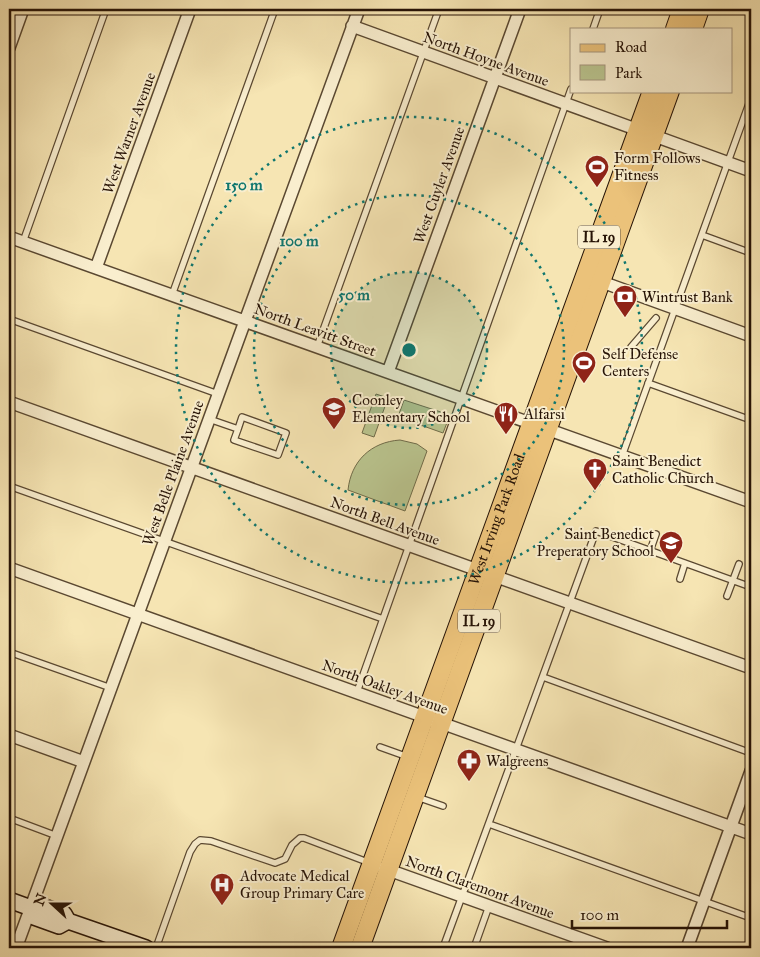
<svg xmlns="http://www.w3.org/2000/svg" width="760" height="957" font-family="'IM FELL Great Primer',serif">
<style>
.green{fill:#bac58f;stroke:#706c4a}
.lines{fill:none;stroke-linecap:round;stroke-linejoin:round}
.service-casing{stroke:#5a4831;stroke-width:8}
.minor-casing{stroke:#5a4831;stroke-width:14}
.secondary-casing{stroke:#261306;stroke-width:18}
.primary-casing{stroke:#261306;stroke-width:20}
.service{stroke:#f9eece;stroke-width:5.5}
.minor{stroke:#f9eece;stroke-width:11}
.secondary{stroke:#f9eece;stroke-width:15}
.primary{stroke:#ebc27a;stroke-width:18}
.ring{fill:none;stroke:#0f766e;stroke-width:2.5;stroke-dasharray:2.5 5}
.labels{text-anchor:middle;stroke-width:4;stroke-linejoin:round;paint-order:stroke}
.shield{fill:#f9eece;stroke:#655542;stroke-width:1}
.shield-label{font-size:14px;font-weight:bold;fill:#261306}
.street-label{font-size:15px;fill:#261306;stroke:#f9eece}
.poi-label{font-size:15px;fill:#261306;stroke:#f9eece;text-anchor:start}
.centre{fill:#0f766e;stroke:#f9eece;stroke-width:2.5}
.ring-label{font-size:15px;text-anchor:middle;font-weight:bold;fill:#0f766e;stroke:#f9eece;stroke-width:4;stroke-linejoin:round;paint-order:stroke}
</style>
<rect width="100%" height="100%" fill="#f6e5b3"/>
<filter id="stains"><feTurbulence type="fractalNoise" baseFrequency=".004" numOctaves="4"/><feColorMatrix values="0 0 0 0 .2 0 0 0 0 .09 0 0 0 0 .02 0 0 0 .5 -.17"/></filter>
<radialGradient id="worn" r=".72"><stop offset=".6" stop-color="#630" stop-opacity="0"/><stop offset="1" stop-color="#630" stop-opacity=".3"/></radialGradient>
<!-- green -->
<path class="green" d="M 376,394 L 388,398 L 374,437 L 362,433 Z
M 404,400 L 450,415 L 443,433 L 398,417 Z
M 400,440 L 417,444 L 427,451 L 405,511 L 348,490 C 351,461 371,442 400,440 Z"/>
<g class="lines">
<defs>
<path id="service" d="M 593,29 L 600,9
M 702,235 L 751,253
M 23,242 L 106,9
M 172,295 L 275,9
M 9,319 L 218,394
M 317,347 L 439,9
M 631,347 L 656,318
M 648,383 L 751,420
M 209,419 L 238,429 L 234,440 L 278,455 L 286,433 L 242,417 L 238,429
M 622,456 L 751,98
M 9,486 L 383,619
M 650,551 L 656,534
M 680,579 L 685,563
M 727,596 L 739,564
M 9,652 L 111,688
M 543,677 L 751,753
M 357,692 L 571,89
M 380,747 L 408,757
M 417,797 L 443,806
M 9,818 L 57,836
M 489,824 L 751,918
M 156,948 L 190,852 L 195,844 L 200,840 L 211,841 L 275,863 L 285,859 L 292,845 L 300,838 L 304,838 L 370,863
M 443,948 L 596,531 L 751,587
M 474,948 L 489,906"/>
<path id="minor" d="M 352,26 L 751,171
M 9,48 L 23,9
M 9,237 L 751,502
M 96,268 L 190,9
M 602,282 L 751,336
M 388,372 L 520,9
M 9,402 L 751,668
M 9,568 L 751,834
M 9,735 L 84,762
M 383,868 L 607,948
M 16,948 L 359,9
M 687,948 L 751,771"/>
<path id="secondary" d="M 9,900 L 31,908 L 39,905 L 64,914 L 68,921 L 146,948
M 31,908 L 34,917 L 59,926 L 68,921"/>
<g id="primary">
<path d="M 675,29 L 682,9"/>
<path d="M 693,29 L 700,9"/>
<path id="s1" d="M 341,948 L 652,91"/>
<path d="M 360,948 L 670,91"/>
</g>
</defs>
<!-- service casing -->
<use href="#service" class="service-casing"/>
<!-- minor casing -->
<use href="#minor" class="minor-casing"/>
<!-- secondary casing -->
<use href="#secondary" class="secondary-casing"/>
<!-- primary casing -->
<use href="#primary" class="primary-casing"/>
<!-- service -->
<use href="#service" class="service"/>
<!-- minor -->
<use href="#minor" class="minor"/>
<!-- secondary -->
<use href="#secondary" class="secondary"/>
<!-- primary -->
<use href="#primary" class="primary"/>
</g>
<!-- distance rings -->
<circle cx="409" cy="350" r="78" fill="#0f766e" fill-opacity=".12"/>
<g class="ring">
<circle cx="409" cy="350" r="78"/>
<circle cx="409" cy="350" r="155"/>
<circle cx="409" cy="350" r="233"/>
</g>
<!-- icons -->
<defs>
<symbol id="stadium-pin" viewBox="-11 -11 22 30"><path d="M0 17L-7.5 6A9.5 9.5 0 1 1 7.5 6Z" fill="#8f2418" stroke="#f9eece"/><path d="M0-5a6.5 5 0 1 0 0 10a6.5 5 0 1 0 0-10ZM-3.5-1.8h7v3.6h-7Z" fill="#fff"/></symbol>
<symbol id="bank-pin" viewBox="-11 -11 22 30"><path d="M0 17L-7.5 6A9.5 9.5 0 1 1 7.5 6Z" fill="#8f2418" stroke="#f9eece"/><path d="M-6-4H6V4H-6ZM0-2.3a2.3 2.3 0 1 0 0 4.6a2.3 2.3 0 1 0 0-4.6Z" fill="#fff"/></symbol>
<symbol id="school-pin" viewBox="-11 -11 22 30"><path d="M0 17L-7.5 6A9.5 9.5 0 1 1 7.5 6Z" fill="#8f2418" stroke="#f9eece"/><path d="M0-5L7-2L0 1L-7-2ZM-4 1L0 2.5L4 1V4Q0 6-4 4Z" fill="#fff"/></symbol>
<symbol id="restaurant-pin" viewBox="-11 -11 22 30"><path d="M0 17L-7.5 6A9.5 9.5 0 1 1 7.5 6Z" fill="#8f2418" stroke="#f9eece"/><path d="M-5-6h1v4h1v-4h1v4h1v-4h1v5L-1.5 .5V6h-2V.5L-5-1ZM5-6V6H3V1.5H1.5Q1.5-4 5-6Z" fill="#fff"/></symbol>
<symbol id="church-pin" viewBox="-11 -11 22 30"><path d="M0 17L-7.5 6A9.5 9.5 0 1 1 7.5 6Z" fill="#8f2418" stroke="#f9eece"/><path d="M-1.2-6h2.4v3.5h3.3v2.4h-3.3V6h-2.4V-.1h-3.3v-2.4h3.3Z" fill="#fff"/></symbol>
<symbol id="pharmacy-pin" viewBox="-11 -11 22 30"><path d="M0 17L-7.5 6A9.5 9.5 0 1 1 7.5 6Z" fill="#8f2418" stroke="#f9eece"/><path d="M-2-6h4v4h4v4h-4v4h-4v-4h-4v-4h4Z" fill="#fff"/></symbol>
<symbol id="hospital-pin" viewBox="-11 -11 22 30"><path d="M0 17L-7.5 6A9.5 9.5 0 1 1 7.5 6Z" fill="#8f2418" stroke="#f9eece"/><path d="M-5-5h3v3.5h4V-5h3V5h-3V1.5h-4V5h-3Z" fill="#fff"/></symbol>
</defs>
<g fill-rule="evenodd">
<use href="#stadium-pin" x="583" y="153" width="28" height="38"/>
<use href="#bank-pin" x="611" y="283" width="28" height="38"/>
<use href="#stadium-pin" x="570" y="349" width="28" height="38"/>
<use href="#school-pin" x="320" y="395" width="28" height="38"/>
<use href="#restaurant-pin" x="492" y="400" width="28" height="38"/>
<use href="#church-pin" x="581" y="456" width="28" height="38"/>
<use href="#school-pin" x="657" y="529" width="28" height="38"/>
<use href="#pharmacy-pin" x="455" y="747" width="28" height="38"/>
<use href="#hospital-pin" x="208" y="871" width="28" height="38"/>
</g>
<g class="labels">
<!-- shield labels -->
<g class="shield">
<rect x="578" y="225.5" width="42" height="23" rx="4"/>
<rect x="458" y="609.5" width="42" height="23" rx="4"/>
</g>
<g class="shield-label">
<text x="599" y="242">IL 19</text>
<text x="479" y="626">IL 19</text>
</g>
<!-- street labels -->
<g class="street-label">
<text transform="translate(486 59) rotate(20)" y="5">North Hoyne Avenue</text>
<text transform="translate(129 133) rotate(-70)" y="5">West Warner Avenue</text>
<text transform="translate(439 185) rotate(-70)" y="5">West Cuyler Avenue</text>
<text transform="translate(315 330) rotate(20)" y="5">North Leavitt Street</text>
<text transform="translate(173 473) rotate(-70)" y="5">West Belle Plaine Avenue</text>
<text dy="5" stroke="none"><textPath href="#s1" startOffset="456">West Irving Park Road</textPath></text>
<text transform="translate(385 521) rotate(20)" y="5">North Bell Avenue</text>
<text transform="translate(385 687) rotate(20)" y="5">North Oakley Avenue</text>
<text transform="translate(480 887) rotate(20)" y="5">North Claremont Avenue</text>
</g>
<!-- poi labels -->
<g class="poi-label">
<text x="614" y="163">Form Follows<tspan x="614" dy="17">Fitness</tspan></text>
<text x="642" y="302">Wintrust Bank</text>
<text x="602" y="359">Self Defense<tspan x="602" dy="17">Centers</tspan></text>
<text x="352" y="405">Coonley<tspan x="352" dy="17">Elementary School</tspan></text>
<text x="524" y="419">Alfarsi</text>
<text x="612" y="466">Saint Benedict<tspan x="612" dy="17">Catholic Church</tspan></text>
<text x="654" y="539" text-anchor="end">Saint Benedict<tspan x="654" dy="17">Preperatory School</tspan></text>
<text x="486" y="766">Walgreens</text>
<text x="240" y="881">Advocate Medical<tspan x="240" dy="17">Group Primary Care</tspan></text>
</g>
</g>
<circle cx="409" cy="350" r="8" class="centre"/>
<g class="ring-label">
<text x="244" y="190">150 m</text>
<text x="299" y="246">100 m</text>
<text x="354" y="300">50 m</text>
</g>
<!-- margin -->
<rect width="760" height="957" fill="none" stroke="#f6e5b3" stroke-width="30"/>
<rect x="10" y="10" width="740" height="937" fill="none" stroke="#261306" stroke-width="2.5"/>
<rect x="15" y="15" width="730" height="927" fill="none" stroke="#261306"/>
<!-- legend -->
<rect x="570" y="28" width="162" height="65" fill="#f9eece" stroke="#a5967e"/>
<rect x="580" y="44" width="25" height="8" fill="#ebc27a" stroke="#a5967e"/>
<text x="615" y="52" font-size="15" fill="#261306">Road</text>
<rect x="580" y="65" width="25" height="15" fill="#bac58f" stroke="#a5967e"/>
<text x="615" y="78" font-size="15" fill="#261306">Park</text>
<!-- north arrow -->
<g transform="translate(52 904) rotate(291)" stroke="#f9eece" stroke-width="4" paint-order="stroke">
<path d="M0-4L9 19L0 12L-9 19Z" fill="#261306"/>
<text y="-8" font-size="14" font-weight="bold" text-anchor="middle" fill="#261306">N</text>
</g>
<!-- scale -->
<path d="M572 920v8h155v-8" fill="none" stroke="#261306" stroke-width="2.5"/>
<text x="580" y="920" font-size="15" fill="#261306" stroke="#f9eece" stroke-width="4" paint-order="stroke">100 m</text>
<rect width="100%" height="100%" filter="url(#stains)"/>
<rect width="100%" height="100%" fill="url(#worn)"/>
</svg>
